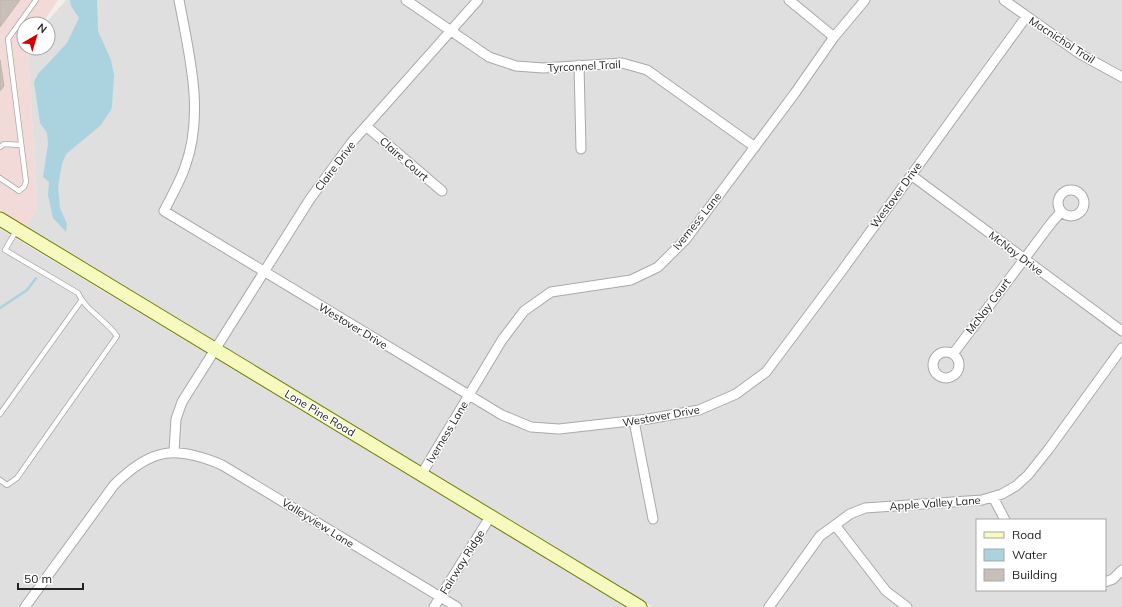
<svg xmlns="http://www.w3.org/2000/svg" width="1122" height="607" font-family="Mulish,sans-serif">
<style>
.residential{fill:#e0dfdf;fill-rule:evenodd}
.commercial{fill:#f2dad9}
.water{fill:#aad3df}
.lines{fill:none;stroke-linecap:round;stroke-linejoin:round}
.stream{stroke:#aad3df;stroke-width:2.5}
.building{fill:#c7bfb8;stroke:#c4b6ab}
.lane-casing{stroke:#a9a9a9;stroke-width:6}
.street-casing{stroke:#a9a9a9;stroke-width:11}
.secondary-casing{stroke:#707d05;stroke-width:15}
.lane{stroke:#fff;stroke-width:4.5}
.street{stroke:#fff;stroke-width:9}
.secondary{stroke:#f7fabf;stroke-width:13}
.labels{text-anchor:middle;stroke-width:3;stroke-linejoin:round;paint-order:stroke}
.street-label{font-size:11px;fill:#222;stroke:#fff}
</style>
<rect width="100%" height="100%" fill="#f2efe9"/>
<!-- residential -->
<path class="residential" d="M 66,0 L 1122,0 L 1122,607 L 653,607 L 27,226 L 37,208 L 28,48 L 48,48 L 48,24 L 45,24 ZM 977,520 L 1105,520 L 1105,590 L 977,590 Z
M 0,229 L 433,490 L 629,607 L 0,607 Z"/>
<!-- commercial -->
<path class="commercial" d="M 0,0 L 58,0 L 42,24 L 24,24 L 24,48 L 28,48 L 37,208 L 27,226 L 0,210 Z"/>
<!-- water -->
<path class="water" d="M 70,0 L 97,0 L 98,31 L 111,60 L 114,75 L 112,106 L 111,110 L 100,126 L 66,154 L 62,164 L 58,186 L 60,208 L 67,224 L 66,232 L 53,218 L 48,195 L 49,182 L 43,177 L 48,144 L 47,133 L 40,123 L 34,82 L 38,74 L 67,43 L 79,18 L 71,6 Z"/>
<g class="lines">
<!-- stream -->
<path class="stream" d="M 0,308 L 27,290 L 36,278"/>
</g>
<!-- building -->
<path class="building" d="M 0,0 L 20,0 L 0,27 Z
M 0,60 L 4,86 L 0,91 Z"/>
<g class="lines">
<defs>
<path id="lane" d="M 0,147 L 4,144 L 21,145
M 0,178 L 19,191 L 24,187 L 26,182 L 8,39 L 36,0
M 0,414 L 81,301
M 0,480 L 7,485 L 17,478 L 117,336 C 106,320 85,310 78,293 L 5,250 L 16,231"/>
<path id="street" d="M 179,0 C 189,54 205,113 185,167 C 180,182 171,197 164,211 L 502,415 L 531,427 L 559,429 L 648,419 L 699,410 L 736,394 L 766,372 L 841,272 L 1026,17
M 406,0 L 489,57 L 516,66 L 543,68 L 622,63 L 647,70 L 755,147
M 789,0 L 834,37
M 1004,0 L 1080,54 L 1122,77
M 579,65 L 581,149
M 366,126 L 442,191
M 911,175 L 1122,331
M1058 203a13 13 0 1 1 26 0a13 13 0 1 1-26 0Z
M933 365a13 13 0 1 1 26 0a13 13 0 1 1-26 0Z
M 953,354 L 1052,222 L 1061,212
M 634,421 L 653,519
M 174,451 L 176,419 L 182,402 L 310,199 L 352,142 L 478,0
M 421,475 L 502,340 L 524,311 L 551,292 L 631,280 L 658,267 L 686,239 L 795,93 L 834,37 L 865,0
M 993,497 L 1005,520
M 835,525 L 886,591 L 907,607
M 1105,582 L 1113,579 L 1122,570
M 25,607 L 114,485 C 151,448 175,445 222,465 L 457,607
M 434,607 L 490,517
M 769,607 L 820,536 L 850,514 L 865,508 L 982,500 L 1002,494 L 1016,486 L 1028,475 L 1048,450 L 1122,348"/>
<path id="secondary" d="M 0,219 L 640,607"/>
</defs>
<!-- lane casing -->
<use href="#lane" class="lane-casing"/>
<!-- street casing -->
<use href="#street" class="street-casing"/>
<!-- secondary casing -->
<use href="#secondary" class="secondary-casing"/>
<!-- lane -->
<use href="#lane" class="lane"/>
<!-- street -->
<use href="#street" class="street"/>
<!-- secondary -->
<use href="#secondary" class="secondary"/>
</g>
<g class="labels">
<!-- street labels -->
<g class="street-label">
<text transform="translate(1062 40) rotate(33)" y="4">Macnichol Trail</text>
<text transform="translate(584 66) rotate(-3)" y="4">Tyrconnel Trail</text>
<text transform="translate(404 159) rotate(41)" y="4">Claire Court</text>
<text transform="translate(335 166) rotate(-53)" y="4">Claire Drive</text>
<text transform="translate(896 195) rotate(-54)" y="4">Westover Drive</text>
<text transform="translate(697 221) rotate(-51)" y="4">Iverness Lane</text>
<text transform="translate(1016 253) rotate(37)" y="4">McNay Drive</text>
<text transform="translate(988 306) rotate(-53)" y="4">McNay Court</text>
<text transform="translate(353 326) rotate(31)" y="4">Westover Drive</text>
<text transform="translate(320 413) rotate(31)" y="4">Lone Pine Road</text>
<text transform="translate(661 416) rotate(-10)" y="4">Westover Drive</text>
<text transform="translate(447 432) rotate(-59)" y="4">Iverness Lane</text>
<text transform="translate(935 503) rotate(-4)" y="4">Apple Valley Lane</text>
<text transform="translate(318 523) rotate(32)" y="4">Valleyview Lane</text>
<text transform="translate(462 562) rotate(-58)" y="4">Fairway Ridge</text>
</g>
</g>
<!-- legend -->
<rect x="976" y="519" width="130" height="72" fill="#ffffff" stroke="#a7a7a7"/>
<rect x="984" y="532" width="20" height="6" fill="#f7fabf" stroke="#a7a7a7"/>
<text x="1012" y="539" font-size="12" fill="#222222">Road</text>
<rect x="984" y="549" width="20" height="12" fill="#aad3df" stroke="#a7a7a7"/>
<text x="1012" y="559" font-size="12" fill="#222222">Water</text>
<rect x="984" y="569" width="20" height="12" fill="#c7bfb8" stroke="#a7a7a7"/>
<text x="1012" y="579" font-size="12" fill="#222222">Building</text>
<!-- north arrow -->
<g transform="translate(36 36) rotate(38)"><circle r="19" fill="#ffffff" stroke="#a7a7a7"/>
<path d="M0-3L7 15L0 10L-7 15Z" fill="#d40000"/>
<text y="-6" font-size="11" font-weight="bold" text-anchor="middle" fill="#222222">N</text>
</g>
<!-- scale -->
<path d="M18 583v6h65v-6" fill="none" stroke="#222222" stroke-width="2"/>
<text x="24" y="583" font-size="12" fill="#222222" stroke="#ffffff" stroke-width="3" paint-order="stroke">50 m</text>
</svg>
